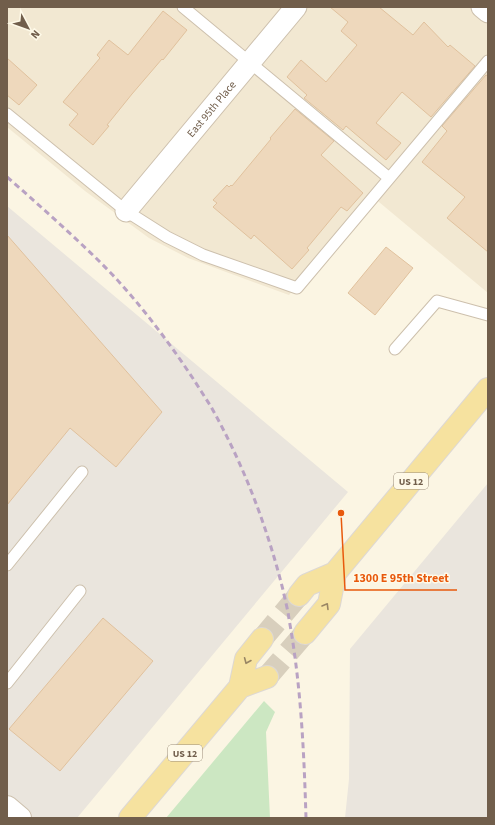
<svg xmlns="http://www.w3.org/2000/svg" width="495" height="825" font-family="'Source Sans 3',sans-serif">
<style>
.residential{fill:#f2e8d2}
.industrial{fill:#eae5dd}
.green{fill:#cce7c2}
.building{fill:#eed8bc;stroke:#e0c19d}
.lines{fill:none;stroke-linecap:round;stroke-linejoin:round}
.primary-tunnel{stroke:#d8cfbd;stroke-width:22;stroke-dasharray:22 11;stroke-linecap:butt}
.service-casing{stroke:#cdc0ad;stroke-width:13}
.minor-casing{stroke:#cdc0ad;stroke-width:23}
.tertiary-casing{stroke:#cdc0ad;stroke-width:24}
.primary-casing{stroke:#ddd8d4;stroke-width:24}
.service{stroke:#fff;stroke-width:11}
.minor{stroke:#fff;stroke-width:21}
.tertiary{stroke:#fff;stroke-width:22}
.primary{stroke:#f6e29f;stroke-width:22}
.rail{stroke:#b9a2c3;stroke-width:3;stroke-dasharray:6 4;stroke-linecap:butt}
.oneway{stroke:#998664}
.labels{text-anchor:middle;stroke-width:3;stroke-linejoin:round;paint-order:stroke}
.shield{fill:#fef9e8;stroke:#9b8c7a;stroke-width:1}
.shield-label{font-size:10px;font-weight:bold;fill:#715e4b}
.street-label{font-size:11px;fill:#715e4b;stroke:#fef9e8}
.leader{fill:none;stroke:#e8590c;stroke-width:1.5}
.callout-dot{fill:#e8590c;stroke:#fef9e8;stroke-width:1.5}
.callout-label{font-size:12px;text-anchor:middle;font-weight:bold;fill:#e8590c;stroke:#fef9e8;stroke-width:3;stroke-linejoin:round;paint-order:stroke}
</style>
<rect width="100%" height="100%" fill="#fbf5e3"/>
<!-- residential -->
<path class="residential" d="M 7,7 L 488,7 L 488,293 L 373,197 L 289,295 L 188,258 L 149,238 L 85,191 L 7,127 Z"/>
<!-- industrial -->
<path class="industrial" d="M 7,206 L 348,492 L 77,818 L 7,818 Z
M 488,483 L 488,818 L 345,818 L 349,779 L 350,649 Z"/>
<!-- green -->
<path class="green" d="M 264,701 L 275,712 L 266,732 L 270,818 L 166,818 Z"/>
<!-- building -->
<path class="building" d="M 330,7 L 379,7 L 413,35 L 424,22 L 448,47 L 450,45 L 475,66 L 431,117 L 402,92 L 376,123 L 401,143 L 386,160 L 346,126 L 343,130 L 304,98 L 307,95 L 287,77 L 301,60 L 326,82 L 357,45 L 341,31 L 348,22 Z
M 163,11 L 187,30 L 163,60 L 162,59 L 132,94 L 107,125 L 109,126 L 93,145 L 69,125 L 78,114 L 63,102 L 100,58 L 97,55 L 109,40 L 128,55 Z
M 7,58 L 37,85 L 19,105 L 7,95 Z
M 486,75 L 488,76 L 488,252 L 447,218 L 465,197 L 422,162 L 447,131 L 442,126 Z
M 295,109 L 334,141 L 321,155 L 363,193 L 347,211 L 341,207 L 307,248 L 309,250 L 292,269 L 254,235 L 251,239 L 213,207 L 217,203 L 213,200 L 227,185 L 229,187 L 231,185 L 232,186 L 271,139 L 270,138 Z
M 7,235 L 162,412 L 116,467 L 70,428 L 7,505 Z
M 386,247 L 413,268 L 375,315 L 348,293 Z
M 103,618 L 153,661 L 60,771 L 9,729 Z"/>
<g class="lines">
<!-- primary-tunnel -->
<path class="primary-tunnel" d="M 262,639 L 299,595
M 267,677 L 305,633"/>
<defs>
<path id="service" d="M 183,7 L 389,178
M 7,114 L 126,211 L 167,237 L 203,255 L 297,288 L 488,61
M 395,349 L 437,301 L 488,315
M 7,565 L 82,472
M 7,683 L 80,591"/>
<g id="minor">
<path d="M 482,7 L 488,12"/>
<path id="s1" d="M 126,211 L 296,7"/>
</g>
<path id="tertiary" d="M 7,807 L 20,818"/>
<path id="primary" d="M 299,595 L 307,585 L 335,573 L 488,389
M 305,633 L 329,604 L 335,573
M 240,687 L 267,677
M 130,818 L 240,687 L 246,659 L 262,639"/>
</defs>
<!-- service casing -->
<use href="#service" class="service-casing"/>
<!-- minor casing -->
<use href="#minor" class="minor-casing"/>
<!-- tertiary casing -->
<use href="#tertiary" class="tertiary-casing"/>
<!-- primary casing -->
<use href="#primary" class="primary-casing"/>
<!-- service -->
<use href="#service" class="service"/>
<!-- minor -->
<use href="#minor" class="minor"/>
<!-- tertiary -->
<use href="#tertiary" class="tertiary"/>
<!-- primary -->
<use href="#primary" class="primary"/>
<!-- rail -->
<path class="rail" d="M 7,177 C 38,204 68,231 97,259 C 105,267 113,275 120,283 C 147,313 170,344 192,377 C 198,386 204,396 210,405 C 243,463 267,526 283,590 C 285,600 288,610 289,619 C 301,685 304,752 306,818"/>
</g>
<!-- one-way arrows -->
<defs><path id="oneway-chevron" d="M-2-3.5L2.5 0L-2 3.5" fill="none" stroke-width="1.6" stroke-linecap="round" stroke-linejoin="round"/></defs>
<g class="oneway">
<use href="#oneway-chevron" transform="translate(326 606) rotate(-59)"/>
<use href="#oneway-chevron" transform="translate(247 661) rotate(113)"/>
</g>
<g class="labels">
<!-- shield labels -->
<g class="shield">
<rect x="394" y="473" width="34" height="16" rx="3"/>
<rect x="168" y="745" width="34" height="16" rx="3"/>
</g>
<g class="shield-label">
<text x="411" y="485">US 12</text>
<text x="185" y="757">US 12</text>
</g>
<!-- street labels -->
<g class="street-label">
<text dy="4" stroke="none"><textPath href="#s1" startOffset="133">East 95th Place</textPath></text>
</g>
</g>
<!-- callouts -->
<path class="leader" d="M341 513L345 590H457"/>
<circle class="callout-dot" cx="341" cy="513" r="4"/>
<g class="callout-label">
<text x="401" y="582">1300 E 95th Street</text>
</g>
<!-- border -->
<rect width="495" height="825" fill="none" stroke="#715e4b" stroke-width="16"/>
<!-- north arrow -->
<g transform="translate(28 28) rotate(131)" stroke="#fef9e8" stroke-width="3" paint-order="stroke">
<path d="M0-3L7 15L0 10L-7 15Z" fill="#715e4b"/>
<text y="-6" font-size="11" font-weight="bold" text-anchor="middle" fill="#715e4b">N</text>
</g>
</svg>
